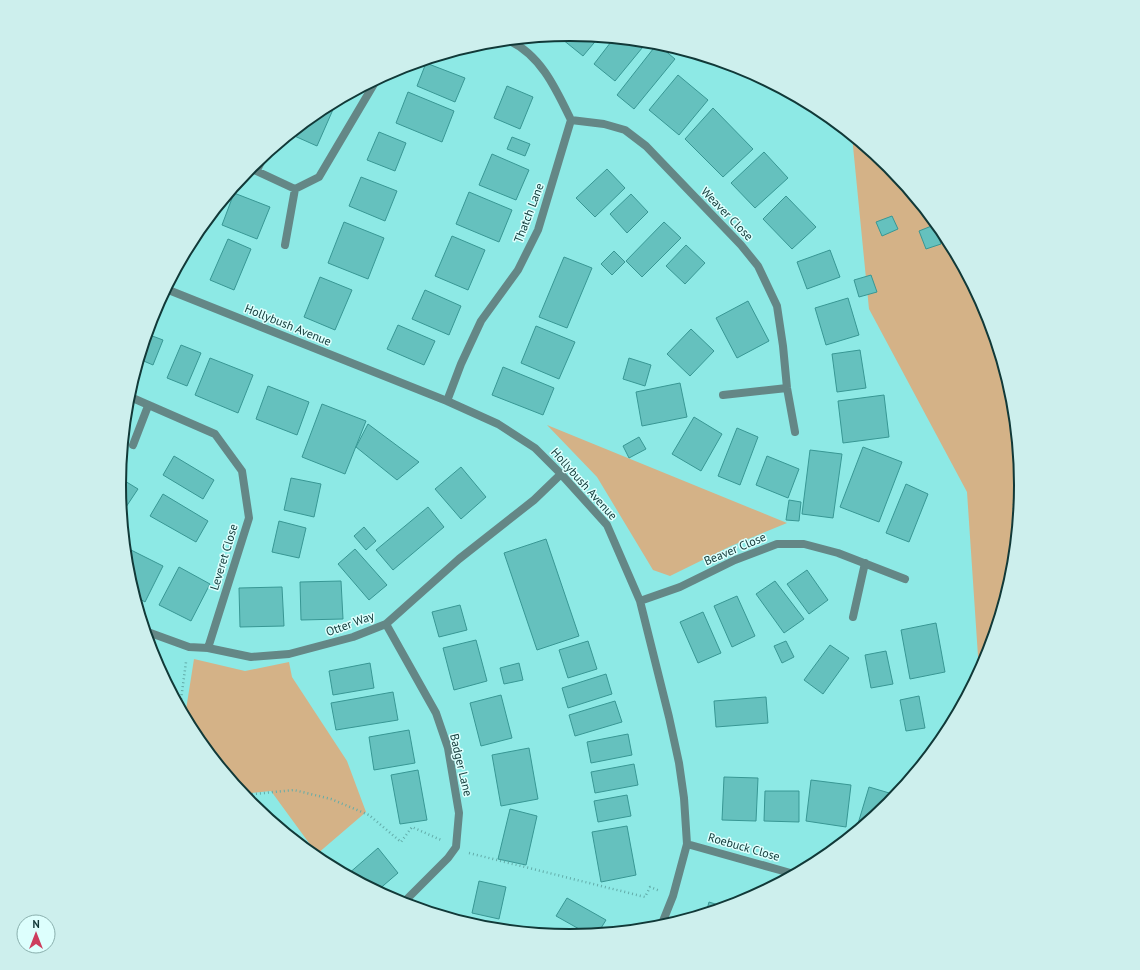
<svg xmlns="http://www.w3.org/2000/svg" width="1140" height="970" font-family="'PT Sans',sans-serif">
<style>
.green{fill:#d4b287}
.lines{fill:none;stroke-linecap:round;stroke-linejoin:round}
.stream{stroke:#c3767f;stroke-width:7}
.building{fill:#65c1be;stroke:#389794}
.path{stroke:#62aca9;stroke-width:2.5;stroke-dasharray:1 3;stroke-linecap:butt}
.minor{stroke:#648786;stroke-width:8}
.labels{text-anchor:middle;stroke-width:3;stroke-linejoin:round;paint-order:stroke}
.street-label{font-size:12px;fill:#113938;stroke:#ddfffd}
.rim{fill:none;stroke:#113938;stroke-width:2}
</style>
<rect width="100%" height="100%" fill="#8de9e5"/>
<!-- green -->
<path class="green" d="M 852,136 L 889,166 L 945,235 L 987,313 L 1012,397 L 1021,485 L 1012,573 L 987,658 L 979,671 L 967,492 L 869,309 Z
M 547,425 L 787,523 L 731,546 L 670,576 L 653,570 L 597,477 Z
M 194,659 L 245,671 L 289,662 L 292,677 L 347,761 L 366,812 L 317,854 L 271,791 L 243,794 L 195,735 L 185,716 Z"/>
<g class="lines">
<!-- stream -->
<path class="stream" d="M 1019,505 L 1019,503"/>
</g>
<!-- building -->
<path class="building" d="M 570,34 L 599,37 L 583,56 L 557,35 Z
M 614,38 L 647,42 L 615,81 L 594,64 Z
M 657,44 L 675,59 L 634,109 L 617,95 Z
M 426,63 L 465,78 L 455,102 L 417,86 Z
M 678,75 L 708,100 L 679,135 L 649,110 Z
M 507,86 L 533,97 L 520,129 L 494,118 Z
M 408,92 L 454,111 L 442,142 L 396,123 Z
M 332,104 L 335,105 L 317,146 L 290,134 L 320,110 Z
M 713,108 L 753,149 L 723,177 L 685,139 Z
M 379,132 L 406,143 L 395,171 L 367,160 Z
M 512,137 L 530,144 L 525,156 L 507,149 Z
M 764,152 L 788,178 L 755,208 L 731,183 Z
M 492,154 L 529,170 L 516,200 L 479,185 Z
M 607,169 L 625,188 L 595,217 L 576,198 Z
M 361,177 L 397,191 L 385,221 L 349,206 Z
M 469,192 L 512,210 L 499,242 L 456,224 Z
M 234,193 L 270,207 L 257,239 L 222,225 Z
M 631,194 L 648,212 L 627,233 L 610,214 Z
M 786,196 L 816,227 L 792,249 L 763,219 Z
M 892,216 L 898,229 L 882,236 L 876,222 Z
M 344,222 L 384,238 L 368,279 L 328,263 Z
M 664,222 L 681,238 L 642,277 L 626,261 Z
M 934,225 L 941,244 L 926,249 L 919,231 Z
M 452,236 L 485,250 L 468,290 L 435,276 Z
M 228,239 L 251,249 L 234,290 L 210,280 Z
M 686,245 L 705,263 L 685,284 L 666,266 Z
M 830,250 L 840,277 L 807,289 L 797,262 Z
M 614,251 L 625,262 L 612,275 L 601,264 Z
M 564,257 L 592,268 L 567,328 L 539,317 Z
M 871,275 L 877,292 L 859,297 L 854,280 Z
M 320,277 L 352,290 L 335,330 L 304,317 Z
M 425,290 L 461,306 L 449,335 L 412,319 Z
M 848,298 L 859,335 L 826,345 L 815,308 Z
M 748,301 L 769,341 L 737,358 L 716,318 Z
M 398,325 L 435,341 L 424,365 L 387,349 Z
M 536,326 L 575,342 L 559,379 L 521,363 Z
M 691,329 L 714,351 L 690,376 L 667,354 Z
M 147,334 L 163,340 L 153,365 L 139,359 Z
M 181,345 L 201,353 L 187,386 L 167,378 Z
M 860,350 L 866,388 L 837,392 L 832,354 Z
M 210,358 L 253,375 L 238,413 L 195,395 Z
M 629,358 L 651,365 L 645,386 L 623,379 Z
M 503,367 L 554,388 L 543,415 L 492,395 Z
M 680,383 L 687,417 L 642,426 L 636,392 Z
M 268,386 L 309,402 L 297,435 L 256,419 Z
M 884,395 L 889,437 L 843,443 L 838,401 Z
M 322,404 L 366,421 L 345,474 L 302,457 Z
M 694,417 L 722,434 L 701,471 L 672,454 Z
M 368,424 L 419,462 L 397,480 L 356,447 Z
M 737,428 L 758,437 L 740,485 L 718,476 Z
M 639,437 L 646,449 L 629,458 L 623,446 Z
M 863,447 L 902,462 L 879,522 L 840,507 Z
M 810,450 L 842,454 L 833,518 L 802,514 Z
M 174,456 L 214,480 L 203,499 L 163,475 Z
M 767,456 L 799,469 L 788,498 L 756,485 Z
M 461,467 L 486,497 L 461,519 L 435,489 Z
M 120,478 L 138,489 L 124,510 L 121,508 Z
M 291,478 L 321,484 L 314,517 L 284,510 Z
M 906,484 L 928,494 L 909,542 L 886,533 Z
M 163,494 L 208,521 L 196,542 L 150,516 Z
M 789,500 L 801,502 L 799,521 L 786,520 Z
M 428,507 L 444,527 L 393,570 L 376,550 Z
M 279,521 L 306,528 L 299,558 L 272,552 Z
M 364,527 L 376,541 L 366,550 L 354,536 Z
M 546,539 L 579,636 L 537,650 L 504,553 Z
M 125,547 L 163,566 L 145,602 L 135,596 L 128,573 Z
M 355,549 L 387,585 L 369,600 L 338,564 Z
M 179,567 L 210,584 L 191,621 L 159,605 Z
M 807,570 L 828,600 L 809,614 L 787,584 Z
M 341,581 L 343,619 L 301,620 L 300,582 Z
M 775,581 L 804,619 L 784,633 L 756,594 Z
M 282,587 L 284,626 L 240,627 L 239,588 Z
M 737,596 L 755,636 L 732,647 L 714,606 Z
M 460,605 L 467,630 L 439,637 L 432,612 Z
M 703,612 L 721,653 L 698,663 L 680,622 Z
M 936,623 L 945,672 L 910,679 L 901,630 Z
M 476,640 L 487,681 L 454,690 L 443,648 Z
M 588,641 L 597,669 L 568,678 L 559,650 Z
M 786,641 L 794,657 L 782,663 L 774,646 Z
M 830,645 L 849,658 L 823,694 L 804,680 Z
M 886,651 L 893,684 L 871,688 L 865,655 Z
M 370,663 L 374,688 L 333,695 L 329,671 Z
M 519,663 L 523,680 L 504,684 L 500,668 Z
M 158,667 L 165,670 L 163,676 Z
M 606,674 L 612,694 L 568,708 L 562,688 Z
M 393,692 L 398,720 L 336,730 L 331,703 Z
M 501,695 L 512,738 L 481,746 L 470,703 Z
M 919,696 L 925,728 L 906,731 L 900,700 Z
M 766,697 L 768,723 L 716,727 L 714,701 Z
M 615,701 L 622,722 L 575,736 L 569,715 Z
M 409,730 L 415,763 L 374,770 L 369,737 Z
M 628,734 L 632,755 L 591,763 L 587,742 Z
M 529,748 L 538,799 L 501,806 L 492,755 Z
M 634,764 L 638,785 L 595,793 L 591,772 Z
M 418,770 L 427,820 L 400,824 L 391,775 Z
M 724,777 L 758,778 L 756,821 L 722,820 Z
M 811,780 L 851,785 L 846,827 L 806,821 Z
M 869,787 L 896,795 L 889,804 L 859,828 L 857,827 Z
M 765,791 L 799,791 L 799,822 L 764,821 Z
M 627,795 L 631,816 L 598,822 L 594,801 Z
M 510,809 L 537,816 L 526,865 L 498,859 Z
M 627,826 L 636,875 L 601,882 L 592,832 Z
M 378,848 L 398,873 L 377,891 L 347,875 Z
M 479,881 L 506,887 L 499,919 L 472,913 Z
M 567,898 L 606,920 L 598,933 L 588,934 L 556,916 Z
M 709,902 L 725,907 L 706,913 Z"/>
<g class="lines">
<!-- path -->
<path class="path" d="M 1010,581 L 1017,444
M 180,707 L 186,662
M 244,795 L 294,790 L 331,799 L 369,815 L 401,842 L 412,827 L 441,840
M 469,853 L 645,897 L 650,887 L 660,891"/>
<!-- minor -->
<path class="minor" d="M 571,120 L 604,124 L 625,130 L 646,146 L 741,245 L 758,266 L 777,306 L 783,346 L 787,388 L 795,432
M 250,168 L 295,189 L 319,177 L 377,79
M 257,170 L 264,156
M 285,245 L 295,189
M 166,289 L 447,401 L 498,424 L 535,448 L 561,474 L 607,525 L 640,601 L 669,717 L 679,763 L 684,798 L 687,844 L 673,896 L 661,926
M 723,395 L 787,388
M 128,396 L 215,434 L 242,471 L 249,518 L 208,648
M 447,401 L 461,364 L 481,321 L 518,270 L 538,230 L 571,120 C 556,89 541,55 508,40
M 133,445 L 148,406
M 640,601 L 680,587 L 735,560 L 777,544 L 804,544 L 838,553 L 905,579
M 853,617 L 865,563
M 386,624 L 436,713 L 448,748 L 459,813 L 456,847 L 448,858 L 403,903
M 145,631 L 189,647 L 208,648 L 251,657 L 289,654 L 353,637 L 386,624 L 459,559 L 534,500 L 561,474
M 687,844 L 794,874"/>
</g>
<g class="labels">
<!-- street labels -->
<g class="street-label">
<text transform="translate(529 213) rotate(-69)" y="4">Thatch Lane</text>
<text transform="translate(727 214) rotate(46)" y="4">Weaver Close</text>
<text transform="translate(288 325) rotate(22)" y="4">Hollybush Avenue</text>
<text transform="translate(584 484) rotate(48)" y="4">Hollybush Avenue</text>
<text transform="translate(735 549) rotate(-23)" y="4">Beaver Close</text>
<text transform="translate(224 557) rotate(-73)" y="4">Leveret Close</text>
<text transform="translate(350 624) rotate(-20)" y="4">Otter Way</text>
<text transform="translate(461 765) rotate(77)" y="4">Badger Lane</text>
<text transform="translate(744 847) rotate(16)" y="4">Roebuck Close</text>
</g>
</g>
<!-- crop -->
<path d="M0 0H1140V970H0ZM126 485a444 444 0 1 1 888 0a444 444 0 1 1-888 0Z" fill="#cdefed" fill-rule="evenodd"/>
<path class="rim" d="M126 485a444 444 0 1 1 888 0a444 444 0 1 1-888 0Z"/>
<!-- north arrow -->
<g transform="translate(36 934)"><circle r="19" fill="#ddfffd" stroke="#8bb0ae"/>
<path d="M0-3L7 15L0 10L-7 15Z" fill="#cd3d5d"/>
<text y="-6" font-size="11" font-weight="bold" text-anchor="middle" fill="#113938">N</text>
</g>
</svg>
